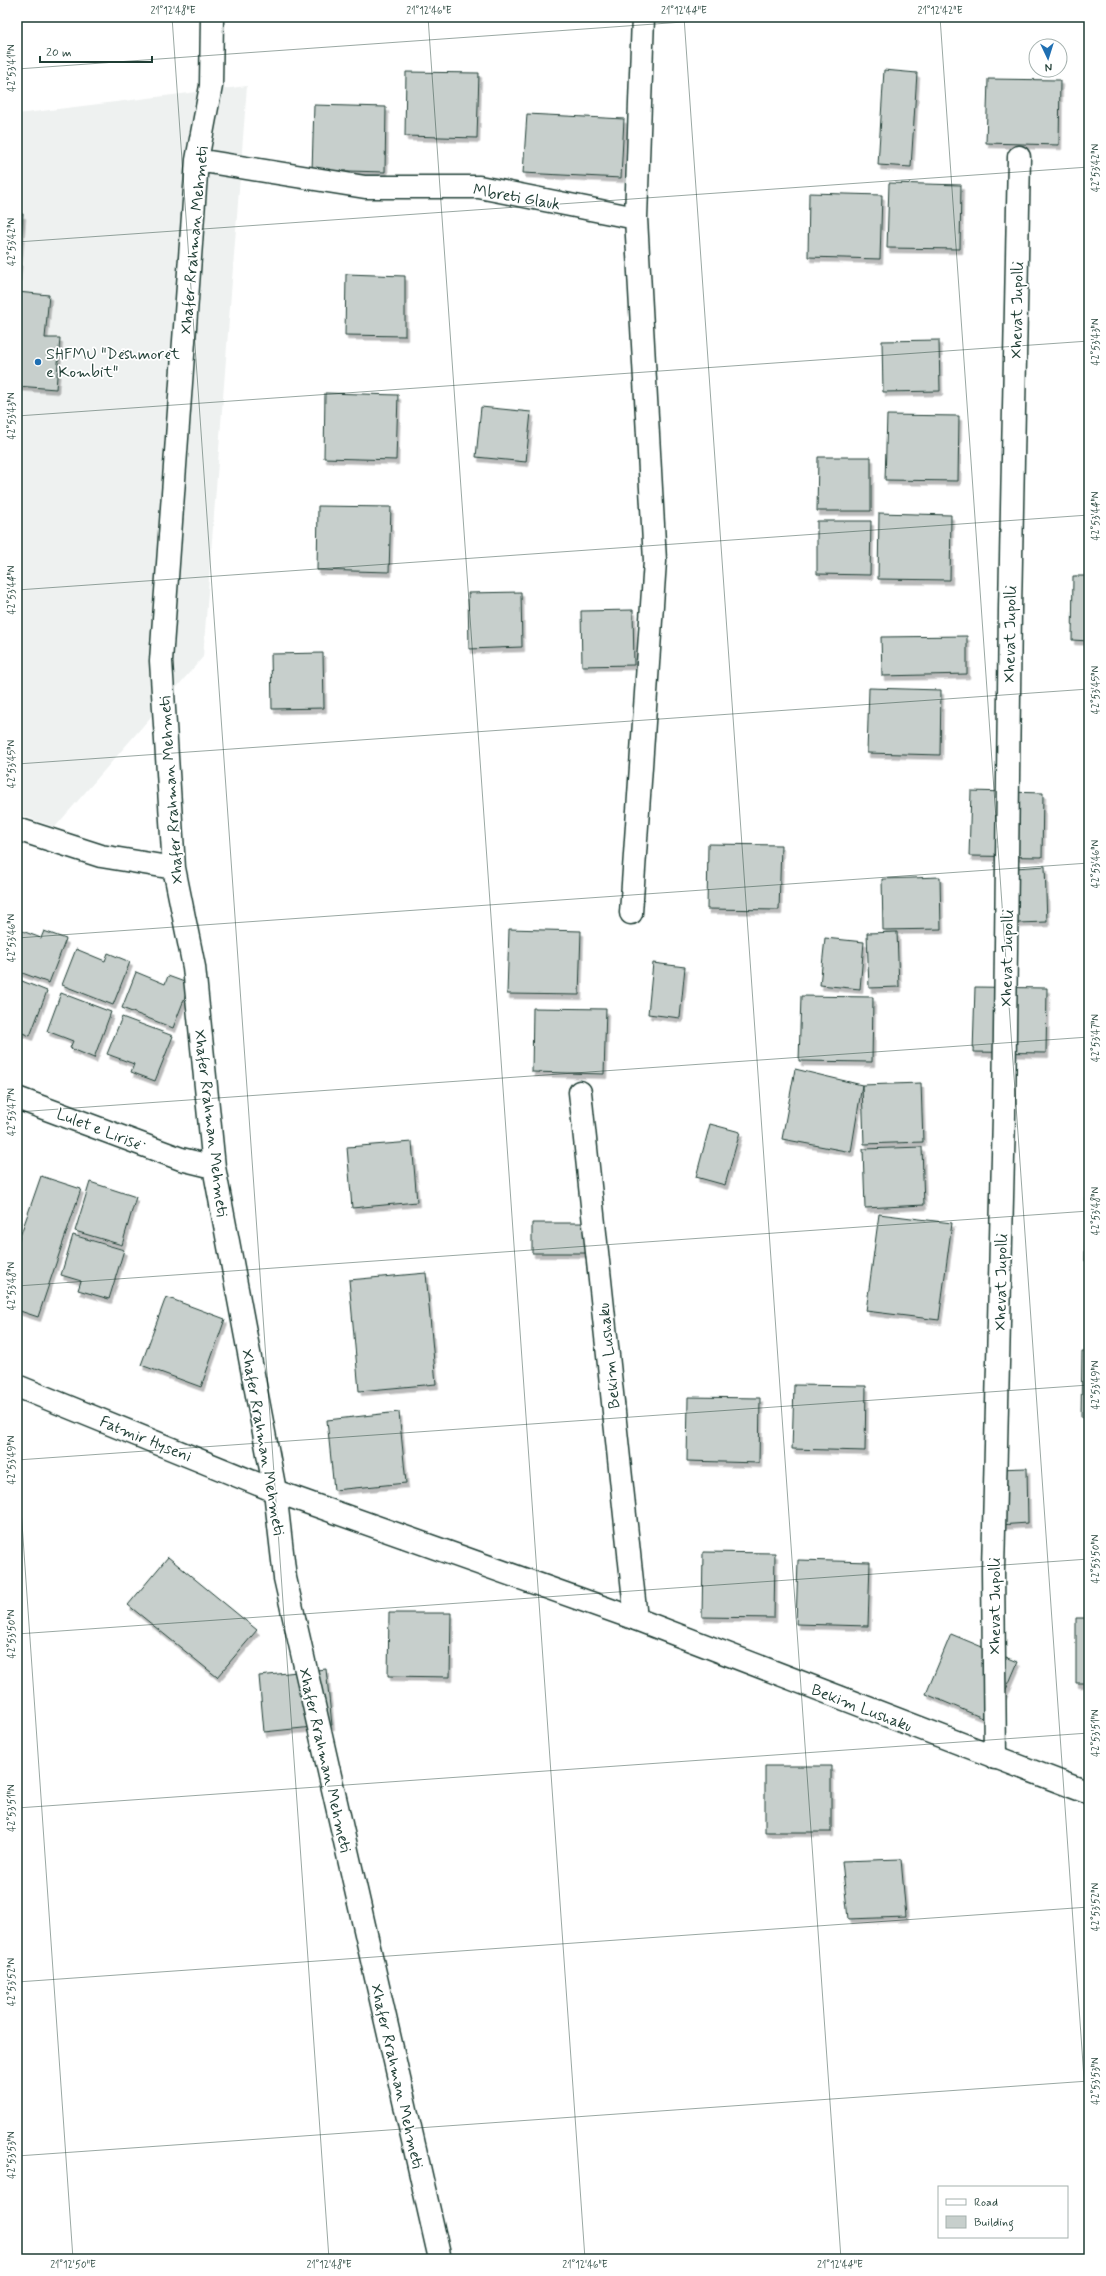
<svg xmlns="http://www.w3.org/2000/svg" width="1106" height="2276" font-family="Mynerve,sans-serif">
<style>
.built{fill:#eef1f0}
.building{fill:#c7cfcc;stroke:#1f3d34;filter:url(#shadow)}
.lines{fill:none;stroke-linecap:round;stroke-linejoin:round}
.street-casing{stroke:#1f3d34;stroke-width:25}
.secondary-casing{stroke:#1f3d34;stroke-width:25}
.street{stroke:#fff;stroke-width:22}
.secondary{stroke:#fff;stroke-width:22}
.ticks{fill:none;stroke:#1f3d34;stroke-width:1;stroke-opacity:0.45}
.poi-dot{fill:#1f6fb2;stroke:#fff;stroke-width:1.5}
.labels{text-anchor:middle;stroke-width:3.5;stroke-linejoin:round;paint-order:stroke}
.street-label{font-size:16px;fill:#1f3d34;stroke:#fff}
.poi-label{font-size:16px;fill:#1f3d34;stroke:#fff;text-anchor:start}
.neatline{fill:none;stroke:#1f3d34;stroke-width:1.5}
.ticks-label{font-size:10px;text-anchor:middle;fill:#1f3d34}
</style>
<defs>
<filter id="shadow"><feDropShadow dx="2.5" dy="4.5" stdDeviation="0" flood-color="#0004"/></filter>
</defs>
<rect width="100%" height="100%" fill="#fff"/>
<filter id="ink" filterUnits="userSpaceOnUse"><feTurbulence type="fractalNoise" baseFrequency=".025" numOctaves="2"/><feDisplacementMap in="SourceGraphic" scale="8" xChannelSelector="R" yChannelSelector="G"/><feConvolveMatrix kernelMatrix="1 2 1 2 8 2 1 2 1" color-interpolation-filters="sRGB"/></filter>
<g filter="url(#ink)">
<!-- built -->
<path class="built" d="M 247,86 L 203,657 L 55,827 L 17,814 L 17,114 Z"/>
<!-- building -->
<path class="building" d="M 884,70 L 917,73 L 911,167 L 878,165 Z
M 406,72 L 479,73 L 477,138 L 405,136 Z
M 988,79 L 1060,80 L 1059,145 L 986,143 Z
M 314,105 L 386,107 L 385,172 L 312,170 Z
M 527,114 L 624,119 L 621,178 L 523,173 Z
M 889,183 L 961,185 L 960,249 L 887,248 Z
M 809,193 L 882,195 L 880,259 L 808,257 Z
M 17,214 L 23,214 L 17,291 Z
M 346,274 L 405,276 L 405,336 L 345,335 Z
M 17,292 L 49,295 L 45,338 L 60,338 L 56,389 L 17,386 Z
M 939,340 L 940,391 L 883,392 L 882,341 Z
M 325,393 L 398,395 L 396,460 L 324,458 Z
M 481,407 L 531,412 L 526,462 L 476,457 Z
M 887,415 L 959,416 L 958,481 L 885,480 Z
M 1087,436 L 1089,436 L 1089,486 L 1088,486 Z
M 818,457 L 871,457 L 871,511 L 817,511 Z
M 318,506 L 391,507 L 389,572 L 317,570 Z
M 879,513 L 951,515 L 950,580 L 878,579 Z
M 817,521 L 871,521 L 870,575 L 817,574 Z
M 1073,576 L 1089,576 L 1089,641 L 1072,640 Z
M 521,592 L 522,647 L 469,649 L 468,593 Z
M 633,610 L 634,665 L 582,666 L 581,611 Z
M 967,636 L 967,674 L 882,676 L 881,637 Z
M 323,653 L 324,708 L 272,709 L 271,654 Z
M 869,688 L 941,690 L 940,755 L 867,753 Z
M 971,791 L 1043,793 L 1042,857 L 969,856 Z
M 708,844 L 781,845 L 779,910 L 707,909 Z
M 1045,866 L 1047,922 L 1017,923 L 1015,868 Z
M 940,877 L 941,929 L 883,930 L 882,879 Z
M 17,929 L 41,938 L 44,931 L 66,939 L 49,983 L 17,971 Z
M 509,929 L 581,931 L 579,995 L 507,994 Z
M 897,932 L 899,987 L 869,988 L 867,933 Z
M 825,938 L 864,942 L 860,989 L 820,985 Z
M 76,949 L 105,961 L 108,953 L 130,962 L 113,1005 L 62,985 Z
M 653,963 L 685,967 L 680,1018 L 648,1014 Z
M 136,972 L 165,984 L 168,976 L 190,984 L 173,1028 L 122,1008 Z
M 17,979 L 47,991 L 30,1036 L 17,1031 Z
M 975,987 L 1047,988 L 1046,1053 L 973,1052 Z
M 61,993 L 111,1012 L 94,1058 L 70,1048 L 73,1041 L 47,1031 Z
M 801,996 L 873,997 L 872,1062 L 799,1061 Z
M 533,1008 L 606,1009 L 604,1074 L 532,1072 Z
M 122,1017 L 173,1036 L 155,1081 L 131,1072 L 134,1064 L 107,1054 Z
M 795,1069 L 862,1085 L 851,1152 L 782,1139 Z
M 921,1083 L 923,1142 L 864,1144 L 862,1085 Z
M 710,1124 L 740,1132 L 725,1185 L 696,1177 Z
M 412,1142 L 417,1202 L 352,1208 L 347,1147 Z
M 922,1147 L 924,1205 L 865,1208 L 863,1149 Z
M 41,1176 L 81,1189 L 38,1317 L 17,1310 L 17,1245 Z
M 90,1182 L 136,1197 L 122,1245 L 75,1231 Z
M 1086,1197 L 1089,1197 L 1089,1261 L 1085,1261 Z
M 879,1214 L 952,1223 L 939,1320 L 866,1311 Z
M 532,1223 L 588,1223 L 587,1253 L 532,1253 Z
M 73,1235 L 124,1250 L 109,1299 L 78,1290 L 81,1281 L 61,1275 Z
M 426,1273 L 436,1384 L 359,1391 L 349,1280 Z
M 166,1297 L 225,1319 L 201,1387 L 141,1365 Z
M 1082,1352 L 1089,1352 L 1089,1417 L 1081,1417 Z
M 794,1385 L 866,1386 L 865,1451 L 792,1449 Z
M 688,1397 L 760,1398 L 759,1463 L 687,1461 Z
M 399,1412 L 406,1483 L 334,1490 L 327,1420 Z
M 1027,1468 L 1028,1523 L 999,1525 L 997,1469 Z
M 703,1552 L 775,1553 L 774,1618 L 702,1617 Z
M 168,1557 L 257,1630 L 217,1677 L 128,1605 Z
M 798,1560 L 870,1562 L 868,1626 L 796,1624 Z
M 389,1613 L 451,1613 L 450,1677 L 388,1676 Z
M 1076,1618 L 1089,1618 L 1089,1683 L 1076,1683 Z
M 951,1634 L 1018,1662 L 992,1722 L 926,1694 Z
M 326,1669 L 332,1725 L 264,1732 L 259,1676 Z
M 765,1766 L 831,1766 L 831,1832 L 765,1832 Z
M 901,1859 L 906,1917 L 848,1919 L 842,1861 Z"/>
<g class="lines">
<defs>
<path id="street" d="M 212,17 L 211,86 L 197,160 L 161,661 L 174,868 L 194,967 L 214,1167 L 275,1491 L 285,1578 L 440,2259
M 197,160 L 365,187 L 479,187 L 636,218 L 643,17
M 17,829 L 101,856 L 174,868
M 631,913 L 655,561 L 636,218
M 580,1092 L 636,1619
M 17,1098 L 181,1159 L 214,1167
M 995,1758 L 993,1570 L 1004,1115 L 1010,609 L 1019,157"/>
<path id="secondary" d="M 17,1386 L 275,1491 L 636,1619 L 1089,1793"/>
</defs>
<!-- street casing -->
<use href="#street" class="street-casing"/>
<!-- secondary casing -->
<use href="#secondary" class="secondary-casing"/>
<!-- street -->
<use href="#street" class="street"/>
<!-- secondary -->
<use href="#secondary" class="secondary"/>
</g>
</g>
<!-- ticks -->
<path class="ticks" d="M 172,17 L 329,2259M 428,17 L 585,2259M 684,17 L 841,2259M 940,17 L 1089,2150M 17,69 L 754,17M 17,242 L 1089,167M 17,416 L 1089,341M 17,590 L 1089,515M 17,764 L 1089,689M 17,938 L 1089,863M 17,1112 L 1089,1037M 17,1286 L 1089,1211M 17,1451 L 73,2259M 17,1460 L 1089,1385M 17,1634 L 1089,1559M 17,1808 L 1089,1733M 17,1982 L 1089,1907M 17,2156 L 1089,2081M 1029,2259 L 1089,2255"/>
<!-- markers -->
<circle class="poi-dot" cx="38" cy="362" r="4"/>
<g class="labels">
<!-- street labels -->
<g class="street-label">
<text transform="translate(517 196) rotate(10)" y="6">Mbreti Glauk</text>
<text transform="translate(193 240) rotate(-85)" y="6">Xhafer Rrahman Mehmeti</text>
<text transform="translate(1016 310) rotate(-89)" y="6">Xhevat Jupolli</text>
<text transform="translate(1009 634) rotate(-89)" y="6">Xhevat Jupolli</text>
<text transform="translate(170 790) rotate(-94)" y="6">Xhafer Rrahman Mehmeti</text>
<text transform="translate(1006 958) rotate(-89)" y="6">Xhevat Jupolli</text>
<text transform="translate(212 1123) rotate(83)" y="6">Xhafer Rrahman Mehmeti</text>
<text transform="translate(99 1128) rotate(21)" y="6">Lulet e Lirisë</text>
<text transform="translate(1000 1282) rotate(-89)" y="6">Xhevat Jupolli</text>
<text transform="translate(608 1356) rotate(-96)" y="6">Bekim Lushaku</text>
<text transform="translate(146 1438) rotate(22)" y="6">Fatmir Hyseni</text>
<text transform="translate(264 1442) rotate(80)" y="6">Xhafer Rrahman Mehmeti</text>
<text transform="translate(994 1606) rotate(-90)" y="6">Xhevat Jupolli</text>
<text transform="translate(862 1707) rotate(21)" y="6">Bekim Lushaku</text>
<text transform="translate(326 1760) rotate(77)" y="6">Xhafer Rrahman Mehmeti</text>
<text transform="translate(398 2076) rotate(77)" y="6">Xhafer Rrahman Mehmeti</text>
</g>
<!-- poi labels -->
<g class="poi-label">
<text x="46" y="359">SHFMU "Dëshmorët<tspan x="46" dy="18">e Kombit"</tspan></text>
</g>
</g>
<!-- margin -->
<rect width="1106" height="2276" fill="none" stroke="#fff" stroke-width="44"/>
<!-- legend -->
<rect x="938" y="2186" width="130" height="52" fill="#ffffff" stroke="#a5b1ae"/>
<rect x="946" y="2199" width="20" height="6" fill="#ffffff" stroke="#a5b1ae"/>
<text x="974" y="2206" font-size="12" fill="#1f3d34">Road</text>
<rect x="946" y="2216" width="20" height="12" fill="#c7cfcc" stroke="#a5b1ae"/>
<text x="974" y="2226" font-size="12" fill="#1f3d34">Building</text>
<!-- north arrow -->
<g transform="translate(1048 58) rotate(176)"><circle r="19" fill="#ffffff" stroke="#a5b1ae"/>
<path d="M0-3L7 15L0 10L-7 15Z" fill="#1f6fb2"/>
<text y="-6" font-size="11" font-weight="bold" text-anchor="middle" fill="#1f3d34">N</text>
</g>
<!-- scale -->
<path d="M40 56v6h112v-6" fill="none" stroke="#1f3d34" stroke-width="2"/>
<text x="46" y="56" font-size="12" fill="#1f3d34" stroke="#ffffff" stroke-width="3" paint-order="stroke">20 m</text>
<rect x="22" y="22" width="1062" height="2232" class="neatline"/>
<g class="ticks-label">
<text x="173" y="14">21°12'48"E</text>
<text x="429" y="14">21°12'46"E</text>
<text x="684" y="14">21°12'44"E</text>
<text x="940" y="14">21°12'42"E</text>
<text transform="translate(11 68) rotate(-90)" y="4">42°53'41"N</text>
<text transform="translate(1095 168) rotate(-90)" y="4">42°53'42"N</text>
<text transform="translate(11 242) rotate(-90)" y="4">42°53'42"N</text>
<text transform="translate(1095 342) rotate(-90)" y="4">42°53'43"N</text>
<text transform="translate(11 416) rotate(-90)" y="4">42°53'43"N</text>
<text transform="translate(1095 516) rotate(-90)" y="4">42°53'44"N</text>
<text transform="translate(11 590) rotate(-90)" y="4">42°53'44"N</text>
<text transform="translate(1095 690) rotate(-90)" y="4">42°53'45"N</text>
<text transform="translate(11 764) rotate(-90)" y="4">42°53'45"N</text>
<text transform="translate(1095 864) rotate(-90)" y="4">42°53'46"N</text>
<text transform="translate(11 938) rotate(-90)" y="4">42°53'46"N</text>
<text transform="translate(1095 1038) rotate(-90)" y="4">42°53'47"N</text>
<text transform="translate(11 1112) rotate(-90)" y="4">42°53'47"N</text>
<text transform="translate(1095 1211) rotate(-90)" y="4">42°53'48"N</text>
<text transform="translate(11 1286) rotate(-90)" y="4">42°53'48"N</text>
<text transform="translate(1095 1385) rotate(-90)" y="4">42°53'49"N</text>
<text transform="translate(11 1460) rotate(-90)" y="4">42°53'49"N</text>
<text transform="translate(1095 1559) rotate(-90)" y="4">42°53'50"N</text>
<text transform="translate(11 1634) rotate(-90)" y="4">42°53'50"N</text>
<text transform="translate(1095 1733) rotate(-90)" y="4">42°53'51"N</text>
<text transform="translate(11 1808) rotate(-90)" y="4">42°53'51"N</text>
<text transform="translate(1095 1907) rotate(-90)" y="4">42°53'52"N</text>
<text transform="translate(11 1982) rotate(-90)" y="4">42°53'52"N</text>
<text transform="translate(1095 2081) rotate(-90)" y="4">42°53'53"N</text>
<text transform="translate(11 2155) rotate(-90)" y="4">42°53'53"N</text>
<text x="73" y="2268">21°12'50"E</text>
<text x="329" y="2268">21°12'48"E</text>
<text x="585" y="2268">21°12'46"E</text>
<text x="840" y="2268">21°12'44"E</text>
</g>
</svg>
